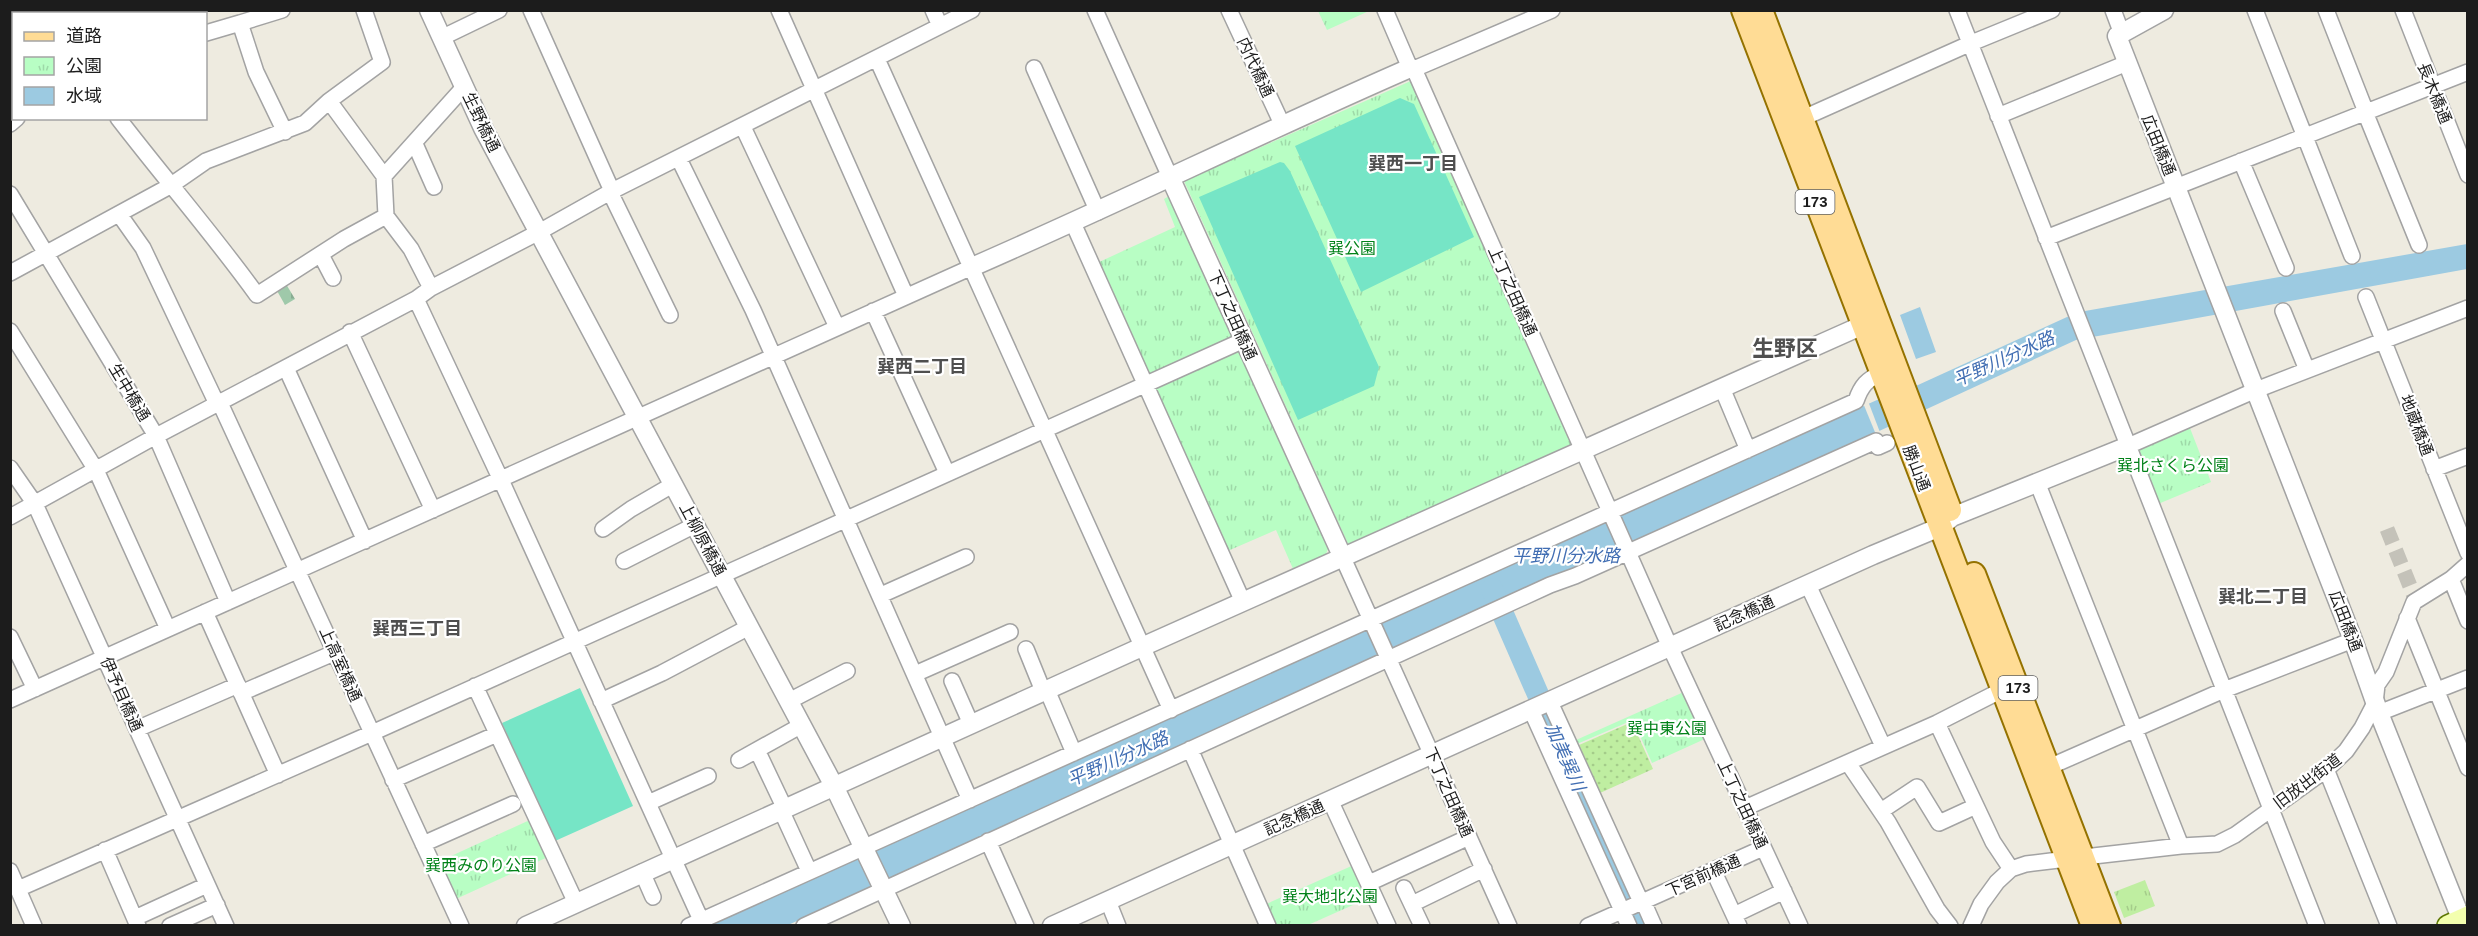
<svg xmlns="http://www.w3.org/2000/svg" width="2478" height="936" font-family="Helvetica,'Noto Sans JP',sans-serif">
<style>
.grass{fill:url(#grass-tufts)}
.cemetery{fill:url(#cemetery-stones)}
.park{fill:url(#park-tufts)}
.garden{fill:url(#garden-dots)}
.pitch{fill:#76e5c6}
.water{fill:#9ccae1}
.pier{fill:#eeebe0}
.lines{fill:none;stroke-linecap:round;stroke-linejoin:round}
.river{stroke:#9ccae1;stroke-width:22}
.minor-tunnel{stroke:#c4c2b9;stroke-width:15;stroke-dasharray:15 8;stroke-linecap:butt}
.minor-casing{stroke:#a3a3a3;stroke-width:18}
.tertiary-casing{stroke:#a3a3a3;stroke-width:21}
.secondary-casing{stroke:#5d7600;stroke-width:24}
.primary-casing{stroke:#947200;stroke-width:26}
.minor{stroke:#fff;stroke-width:15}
.tertiary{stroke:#fff;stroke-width:18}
.secondary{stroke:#f3ffae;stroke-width:21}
.primary{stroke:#ffdc95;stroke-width:22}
.labels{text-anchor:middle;stroke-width:4.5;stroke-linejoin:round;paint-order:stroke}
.shield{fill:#fff;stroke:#606060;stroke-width:1.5}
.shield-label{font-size:15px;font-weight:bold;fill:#1c1c1c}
.street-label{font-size:16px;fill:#1c1c1c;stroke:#fff}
.park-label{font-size:16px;fill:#028219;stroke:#fff}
.neighbourhood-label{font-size:18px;font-weight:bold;fill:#4f4f4f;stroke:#fff}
.water-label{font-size:18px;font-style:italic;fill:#416eb3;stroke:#fff}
.district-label{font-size:22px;font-weight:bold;fill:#4f4f4f;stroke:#fff}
</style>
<defs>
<pattern id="grass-tufts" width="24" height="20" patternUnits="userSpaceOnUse" patternTransform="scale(1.5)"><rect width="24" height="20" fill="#bfeea1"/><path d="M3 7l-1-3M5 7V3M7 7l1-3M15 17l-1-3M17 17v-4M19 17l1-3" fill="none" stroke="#a4cc8a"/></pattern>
<pattern id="cemetery-stones" width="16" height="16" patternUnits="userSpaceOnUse" patternTransform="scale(1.5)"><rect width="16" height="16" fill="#9fc9aa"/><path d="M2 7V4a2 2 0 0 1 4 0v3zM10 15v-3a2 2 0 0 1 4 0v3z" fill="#88ac92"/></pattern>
<pattern id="park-tufts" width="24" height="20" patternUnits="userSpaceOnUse" patternTransform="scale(1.5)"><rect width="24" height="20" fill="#b8fec4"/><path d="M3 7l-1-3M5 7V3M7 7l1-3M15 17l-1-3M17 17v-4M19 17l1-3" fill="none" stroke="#9ed9a8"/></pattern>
<pattern id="garden-dots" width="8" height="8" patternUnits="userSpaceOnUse" patternTransform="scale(1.5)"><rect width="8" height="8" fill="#bfeea1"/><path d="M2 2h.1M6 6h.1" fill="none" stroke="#a4cc8a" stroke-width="1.8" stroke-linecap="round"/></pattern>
</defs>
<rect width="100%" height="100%" fill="#eeebe0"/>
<!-- grass -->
<path class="grass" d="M 2145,880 L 2155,906 L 2124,918 L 2114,892 Z"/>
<!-- cemetery -->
<path class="cemetery" d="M 286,284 L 295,299 L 285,305 L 276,289 Z"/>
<!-- park -->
<path class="park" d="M 1318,11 L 1369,11 L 1327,30 Z
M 1413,80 L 1576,445 L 1349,546 L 1184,181 Z
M 1169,196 L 1235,338 L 1149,377 L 1097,263 L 1175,227 L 1164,199 Z
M 1236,350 L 1240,352 L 1329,546 L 1325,557 L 1294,571 L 1276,530 L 1223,553 L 1149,388 Z
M 2188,423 L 2211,482 L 2158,504 L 2136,449 Z
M 1686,691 L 1707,738 L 1652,763 L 1633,720 L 1577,744 L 1576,740 Z
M 532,819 L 550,856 L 456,899 L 438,862 Z
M 1356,864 L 1371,897 L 1308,925 L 1273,925 L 1264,905 Z"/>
<!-- garden -->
<path class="garden" d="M 1632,722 L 1653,769 L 1600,793 L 1579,745 Z"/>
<!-- pitch -->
<path class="pitch" d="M 1400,98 L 1414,104 L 1474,237 L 1361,292 L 1295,146 Z
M 1280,162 L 1284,163 L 1290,171 L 1379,367 L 1374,386 L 1298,420 L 1199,197 Z
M 580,688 L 633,806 L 555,841 L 502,723 Z"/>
<!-- water -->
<path class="water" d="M 2467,244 L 2467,269 L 2076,340 L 1596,562 L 788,925 L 703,926 L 1877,400 L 1918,385 L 2067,317 L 2085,311 Z
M 1920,307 L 1936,352 L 1916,359 L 1900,315 Z"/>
<!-- pier -->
<path class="pier" d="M 1868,401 L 1881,435 L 1877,437 L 1863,403 Z"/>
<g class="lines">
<!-- river -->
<path class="river" d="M 1492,589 L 1639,926"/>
<!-- minor-tunnel -->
<path class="minor-tunnel" d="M 2387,529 L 2416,601"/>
<defs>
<path id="minor" d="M 531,10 L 612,191
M 779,10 L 906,296
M 933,10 L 940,26
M 1095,10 L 1170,177
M 1229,10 L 1282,124
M 1385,10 L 1410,68
M 1552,10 L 1414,69 L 1670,647 L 1800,926
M 1957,10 L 2317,926
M 2113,10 L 2122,34
M 2255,10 L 2352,256
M 2326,10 L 2366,112
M 2403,10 L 2468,175
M 22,14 L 24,10
M 108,14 L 112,10
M 240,23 L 282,10
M 10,33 L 14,31
M 206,33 L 240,23 L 256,72 L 285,132
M 441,38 L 499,10
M 877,59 L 1171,710
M 1034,68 L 1098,212
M 329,101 L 384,176
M 2365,112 L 2419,245
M 1998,116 L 2127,63
M 118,118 C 164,178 213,234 257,295 L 344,239 L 386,216 L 384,176 L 464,87
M 1801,119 L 1969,44 L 2052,10
M 10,124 L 17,118
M 743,127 L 837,327
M 415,144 L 434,187
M 679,159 L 753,310 L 970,800
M 2241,161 L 2286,268
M 610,192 L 670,315
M 10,194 L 156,436 L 228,602
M 119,214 L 143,248 L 217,404
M 386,216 L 411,249 L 431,288
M 1073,223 L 1243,602
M 2046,238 L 2468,72
M 321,255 L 333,278
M 10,273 L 170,186 L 206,161 L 305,123 L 329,101 L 382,62 L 364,10
M 2366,297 L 2468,553
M 416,299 L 501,480 L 701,920
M 873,311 L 947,473
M 2283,311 L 2307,370
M 10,331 L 96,470 L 168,629
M 350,332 L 433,510
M 286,368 L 365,541
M 1722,388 L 1748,450
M 220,403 L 461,926
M 2128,446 L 2256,390 L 2468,308
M 10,468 L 35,504 L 226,926
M 2434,469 L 2468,456
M 2037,482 L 2181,846
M 10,517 L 156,436 L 416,299 L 431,288 L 539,232 L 612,191 L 972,10
M 603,529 L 631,509 L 674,484
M 1343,558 L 1509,926
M 624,561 L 695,525
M 2451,579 L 2468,621
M 1808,585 L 1883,746
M 881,595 L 966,557
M 205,612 L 278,775
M 2407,618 L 2468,768
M 10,637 L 35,689
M 1026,649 L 1043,691
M 915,674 L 1010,632
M 952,681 L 971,724
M 475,686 L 576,903
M 1047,690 L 1074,753
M 241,693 L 336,652
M 10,700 L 972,267
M 601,701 L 662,673 L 749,627
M 789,701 L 847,671
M 1550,702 L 1641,902
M 1531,710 L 1629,926
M 2379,713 L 2468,678
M 1937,723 L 1993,842 L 2011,869
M 137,729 L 238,685
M 1190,749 L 1268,926
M 757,750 L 785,809
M 739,760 L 802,725
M 1848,763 L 1888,822 L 1937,909 L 1950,926
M 2049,767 L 2224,690 L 2353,640
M 2326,769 L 2389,926
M 393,780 L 497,734
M 1330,800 L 1388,926
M 648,803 L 708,776
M 1745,808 L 1937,723 L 2002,690
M 781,810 L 809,871
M 1881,811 L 1917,787 L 1939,823 L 1976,806
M 988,841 L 1026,926
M 423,844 L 513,804
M 105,850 L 138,926
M 1713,870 L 1739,926
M 10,871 L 34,926
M 642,872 L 653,897
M 1369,883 L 1469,837
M 1404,888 L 1422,926
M 18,889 L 372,733 L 1244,340
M 1108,901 L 1118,926
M 1643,901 L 1654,926
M 1412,904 L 1484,869
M 1734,915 L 1784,891
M 135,918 L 207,885
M 170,926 L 217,905
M 689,926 L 1856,401 C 1861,386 1867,379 1882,373
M 804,926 L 1550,585 L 1575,576 L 1876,441 L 1878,447 L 1887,443
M 1588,926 L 1763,848
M 1971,926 L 1981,904 L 1997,882 L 2011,869 L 2026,864 L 2067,859 L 2181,846 L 2217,844 L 2235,835 L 2327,769 L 2346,751 L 2362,728 L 2375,703 L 2377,685 L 2386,672 L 2414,602 L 2451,579 L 2468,564"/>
<path id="tertiary" d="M 429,10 L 483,128 L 834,786 L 901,926
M 2164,10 L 2117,36 L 2353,640 L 2379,713 L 2464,926
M 1170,177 L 1343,558
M 972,267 C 1119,203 1263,132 1410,68 L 1414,69
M 526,926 L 1144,646 L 1863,325
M 1052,926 L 1873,555 L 1940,527 L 1952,517 L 2128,446"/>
<path id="secondary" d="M 2448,926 L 2468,917"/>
<path id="primary" d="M 1743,10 L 2093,926
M 1761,10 L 1950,510
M 1974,574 L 2109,926"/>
</defs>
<!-- minor casing -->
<use href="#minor" class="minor-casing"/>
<!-- tertiary casing -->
<use href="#tertiary" class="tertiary-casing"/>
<!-- secondary casing -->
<use href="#secondary" class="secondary-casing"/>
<!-- primary casing -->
<use href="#primary" class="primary-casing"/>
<!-- minor -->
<use href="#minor" class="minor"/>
<!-- tertiary -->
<use href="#tertiary" class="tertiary"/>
<!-- secondary -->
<use href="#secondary" class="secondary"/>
<!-- primary -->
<use href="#primary" class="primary"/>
</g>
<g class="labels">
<!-- shield labels -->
<g class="shield">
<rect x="1795.5" y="190" width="39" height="24" rx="4.5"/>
<rect x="1998.5" y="676" width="39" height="24" rx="4.5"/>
</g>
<g class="shield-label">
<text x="1815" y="207">173</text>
<text x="2018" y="693">173</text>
</g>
<!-- street labels -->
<g class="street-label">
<text transform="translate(1256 67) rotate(65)" y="6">内代橋通</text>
<text transform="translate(2435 93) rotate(68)" y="6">長木橋通</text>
<text transform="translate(482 122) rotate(64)" y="6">生野橋通</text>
<text transform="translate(2159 145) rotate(68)" y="6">広田橋通</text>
<text transform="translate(1513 291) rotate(66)" y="6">上丁之田橋通</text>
<text transform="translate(1233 315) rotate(66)" y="6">下丁之田橋通</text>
<text transform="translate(130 392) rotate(59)" y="6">生中橋通</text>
<text transform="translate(2417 425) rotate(69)" y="6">地蔵橋通</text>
<text transform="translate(1917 468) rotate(69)" y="6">勝山通</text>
<text transform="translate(703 539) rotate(62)" y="6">上柳原橋通</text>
<text transform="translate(1744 613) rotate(-24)" y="6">記念橋通</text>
<text transform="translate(2346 621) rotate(69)" y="6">広田橋通</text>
<text transform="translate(341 664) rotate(66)" y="6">上高室橋通</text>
<text transform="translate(122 694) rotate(66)" y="6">伊予目橋通</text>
<text transform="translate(2307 781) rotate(-37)" y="6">旧放出街道</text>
<text transform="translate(1449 792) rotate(66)" y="6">下丁之田橋通</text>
<text transform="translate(1743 804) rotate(65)" y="6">上丁之田橋通</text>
<text transform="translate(1294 817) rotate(-24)" y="6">記念橋通</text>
<text transform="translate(1703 875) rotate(-24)" y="6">下宮前橋通</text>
</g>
<!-- park labels -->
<g class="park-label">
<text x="1352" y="254">巽公園</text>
<text x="2173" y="471">巽北さくら公園</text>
<text x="1667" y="734">巽中東公園</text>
<text x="481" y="871">巽西みのり公園</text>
<text x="1330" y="902">巽大地北公園</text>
</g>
<!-- neighbourhood labels -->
<g class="neighbourhood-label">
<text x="1413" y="170">巽西一丁目</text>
<text x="922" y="373">巽西二丁目</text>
<text x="2263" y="603">巽北二丁目</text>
<text x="417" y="635">巽西三丁目</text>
</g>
<!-- water labels -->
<g class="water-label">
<text transform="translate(2004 359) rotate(-24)" y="6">平野川分水路</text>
<text x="1566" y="562">平野川分水路</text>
<text transform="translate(1565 757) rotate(66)" y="6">加美巽川</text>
<text transform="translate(1118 759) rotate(-24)" y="6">平野川分水路</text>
</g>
<!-- district labels -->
<g class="district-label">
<text x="1785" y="356">生野区</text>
</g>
</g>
<!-- border -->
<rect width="2478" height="936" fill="none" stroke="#1c1c1c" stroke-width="24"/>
<!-- legend -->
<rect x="12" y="12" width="195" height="108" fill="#ffffff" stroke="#a4a4a4" stroke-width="1.5"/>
<rect x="24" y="32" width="30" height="9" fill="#ffdc95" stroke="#a4a4a4" stroke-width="1.5"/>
<text x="66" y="42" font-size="18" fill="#1c1c1c">道路</text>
<rect x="24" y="57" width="30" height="18" fill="url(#park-tufts)" stroke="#a4a4a4" stroke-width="1.5"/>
<text x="66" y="72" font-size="18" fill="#1c1c1c">公園</text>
<rect x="24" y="87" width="30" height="18" fill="#9ccae1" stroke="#a4a4a4" stroke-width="1.5"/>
<text x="66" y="102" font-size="18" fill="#1c1c1c">水域</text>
</svg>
